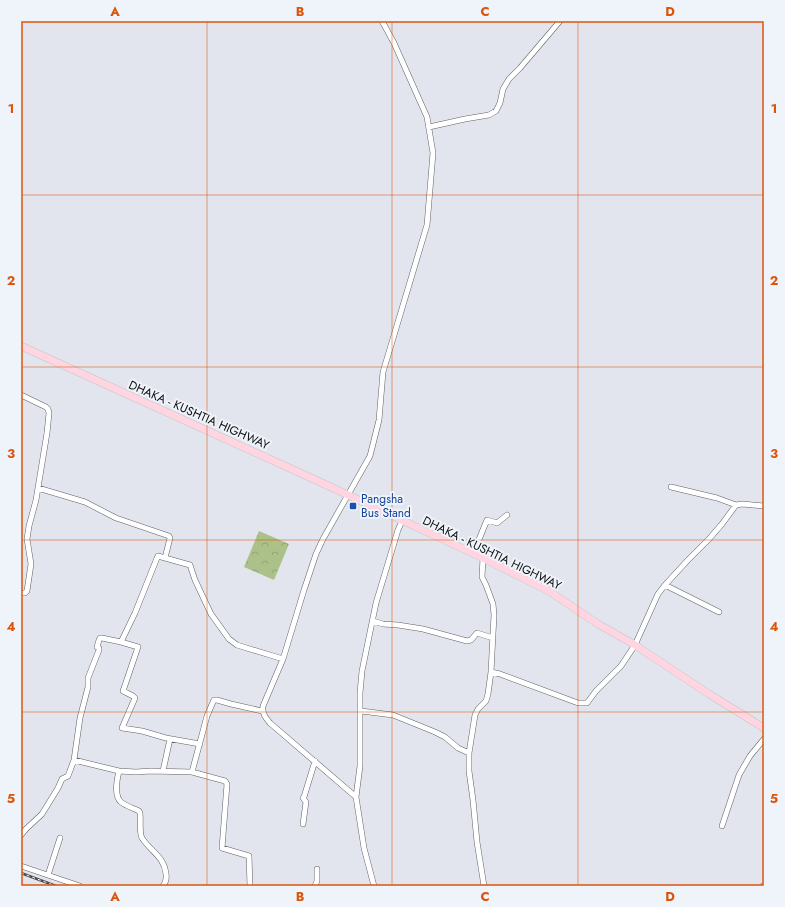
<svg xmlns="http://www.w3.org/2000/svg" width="785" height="907" font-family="Jost,sans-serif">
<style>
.park{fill:url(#park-crowns)}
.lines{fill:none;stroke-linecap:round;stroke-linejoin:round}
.minor-casing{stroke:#5e6168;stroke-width:6}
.major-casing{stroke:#c4c5c5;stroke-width:8}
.minor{stroke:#fff;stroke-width:5}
.major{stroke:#fed5e1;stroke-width:7}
.rail-casing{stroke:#4a4b4f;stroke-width:2.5}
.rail{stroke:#eff3fa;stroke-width:1;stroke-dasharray:3;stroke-linecap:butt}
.grid{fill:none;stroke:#dd550c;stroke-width:1;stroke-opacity:0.55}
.transit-dot{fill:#1a4fb4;stroke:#eff3fa;stroke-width:1.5}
.labels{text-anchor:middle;stroke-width:4;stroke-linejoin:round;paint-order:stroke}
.street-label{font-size:12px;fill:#0b0c0e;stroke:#eff3fa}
.transit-label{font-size:12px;fill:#164399;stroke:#eff3fa;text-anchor:start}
.neatline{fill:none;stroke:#dd550c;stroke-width:1.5}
.grid-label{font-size:13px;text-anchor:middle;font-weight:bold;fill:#dd550c}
</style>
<defs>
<pattern id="park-crowns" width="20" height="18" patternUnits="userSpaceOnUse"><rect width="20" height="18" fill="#abc189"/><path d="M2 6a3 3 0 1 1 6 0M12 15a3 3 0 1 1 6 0" fill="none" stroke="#92a575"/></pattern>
</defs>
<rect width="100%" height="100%" fill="#e2e5ed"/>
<!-- park -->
<path class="park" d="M 259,531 L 289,544 L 274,580 L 244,567 Z"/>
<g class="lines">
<defs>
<path id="minor" d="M 429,127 L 465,119 L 489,115 L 496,111 L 500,103 L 503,89 L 509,79 L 520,68 L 560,21
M 21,395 L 46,407 L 48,409 L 49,413 L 47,433 L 36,500 L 29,526 L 27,539 L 31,564 L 27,591 L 25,593 L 21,593
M 671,487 L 717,498 L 736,505 L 742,504 L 764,506
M 38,488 L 85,502 L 116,518 L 169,536 L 170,538 L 165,558 L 190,565 L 195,580 L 211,614 L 229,639 L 237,645 L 283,659
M 473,554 L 487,520 L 497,523 L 507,515
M 483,558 L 482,577 L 486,585 L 493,604 L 494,615 L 491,672 L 500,674 L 578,703 L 587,703 L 596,691 L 621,666 L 635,645 L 658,594 L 665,585 L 688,560 L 709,539 L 722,524 L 736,505
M 665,585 L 719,612
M 373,621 L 383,624 L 398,625 L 423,629 L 467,641 L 471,640 L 477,633 L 493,638
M 121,642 L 138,647 L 123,691 L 133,696 L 135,698 L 122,728 L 142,731 L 166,738 L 200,744
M 361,711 L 393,715 L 435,732 L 445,737 L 458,748 L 469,753
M 74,760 L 119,771 L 136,772 L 151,771 L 192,772 L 225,781 L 227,784 L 222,848 L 249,856 L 250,886
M 119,771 C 117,779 114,796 121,802 C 126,806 133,808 139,811 L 140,813 C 141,820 139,833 142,838 C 151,852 164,856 166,874 C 167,879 166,882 163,886
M 163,771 L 170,739
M 192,772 L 207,716 L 213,702 L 214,700 L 217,700 L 231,704 L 262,711
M 356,797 L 360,766 L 360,693 L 362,671 L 376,603 L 398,530 L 402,521
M 303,824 L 306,802 L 303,798 L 304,797 L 315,761
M 722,826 L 739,775 L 750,756 L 764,739
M 21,835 L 26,829 L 42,814 L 58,788 L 62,779 L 68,776 L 74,760 L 80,718 L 88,687 L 88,678 L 99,650 L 99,648 L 97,647 L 99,640 L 100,638 L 102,638 L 121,642 L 135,613 L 157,558 L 158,556 L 165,558
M 21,866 L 80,886
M 48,875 L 60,838
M 315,886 L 317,881 L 317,869
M 374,886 L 364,848 L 356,797 L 270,723 C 265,717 262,713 263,706 L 283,659 L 304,590 L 316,554 L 323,539 L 370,456 L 379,420 L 383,372 L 427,225 L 433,153 L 427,117 L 394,43 L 382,21
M 484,886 L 477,842 L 473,800 L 469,771 L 469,753 L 475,715 L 478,709 L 486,701 L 488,694 L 491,672
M 763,886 L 764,886"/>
<path id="major" d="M 21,346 L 318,481 L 483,558 L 549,591 L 598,624 L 635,645 L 709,694 L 764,728"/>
</defs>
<!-- minor casing -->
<use href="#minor" class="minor-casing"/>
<!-- major casing -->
<use href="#major" class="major-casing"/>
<!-- minor -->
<use href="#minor" class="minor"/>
<!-- major -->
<use href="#major" class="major"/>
<defs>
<path id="rail" d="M 21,873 L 56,886"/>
</defs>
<!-- rail casing -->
<use href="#rail" class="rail-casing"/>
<!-- rail -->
<use href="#rail" class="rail"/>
</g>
<!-- grid -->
<path class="grid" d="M 207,21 L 207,886M 392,21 L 392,886M 578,21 L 578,886M 21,195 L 764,195M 21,367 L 764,367M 21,540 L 764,540M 21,712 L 764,712"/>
<!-- markers -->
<rect class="transit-dot" x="349" y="502" width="8" height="8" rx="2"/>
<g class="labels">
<!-- street labels -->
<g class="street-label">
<text transform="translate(199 415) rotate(24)" y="4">DHAKA - KUSHTIA HIGHWAY</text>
<text transform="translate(492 553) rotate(26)" y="4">DHAKA - KUSHTIA HIGHWAY</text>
</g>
<!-- transit labels -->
<g class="transit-label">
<text x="361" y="503">Pangsha<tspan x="361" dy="14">Bus Stand</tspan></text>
</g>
</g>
<!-- border -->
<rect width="785" height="907" fill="none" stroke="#eff3fa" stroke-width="44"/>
<rect x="22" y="22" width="741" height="863" class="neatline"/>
<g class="grid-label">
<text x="115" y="16">A</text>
<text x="300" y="16">B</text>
<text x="485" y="16">C</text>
<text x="670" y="16">D</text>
<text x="11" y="113">1</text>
<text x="774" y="113">1</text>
<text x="11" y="285">2</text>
<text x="774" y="285">2</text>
<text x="11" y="458">3</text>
<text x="774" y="458">3</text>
<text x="11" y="631">4</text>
<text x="774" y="631">4</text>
<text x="11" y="803">5</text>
<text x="774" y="803">5</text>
<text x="115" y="901">A</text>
<text x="300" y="901">B</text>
<text x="485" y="901">C</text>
<text x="670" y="901">D</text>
</g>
</svg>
